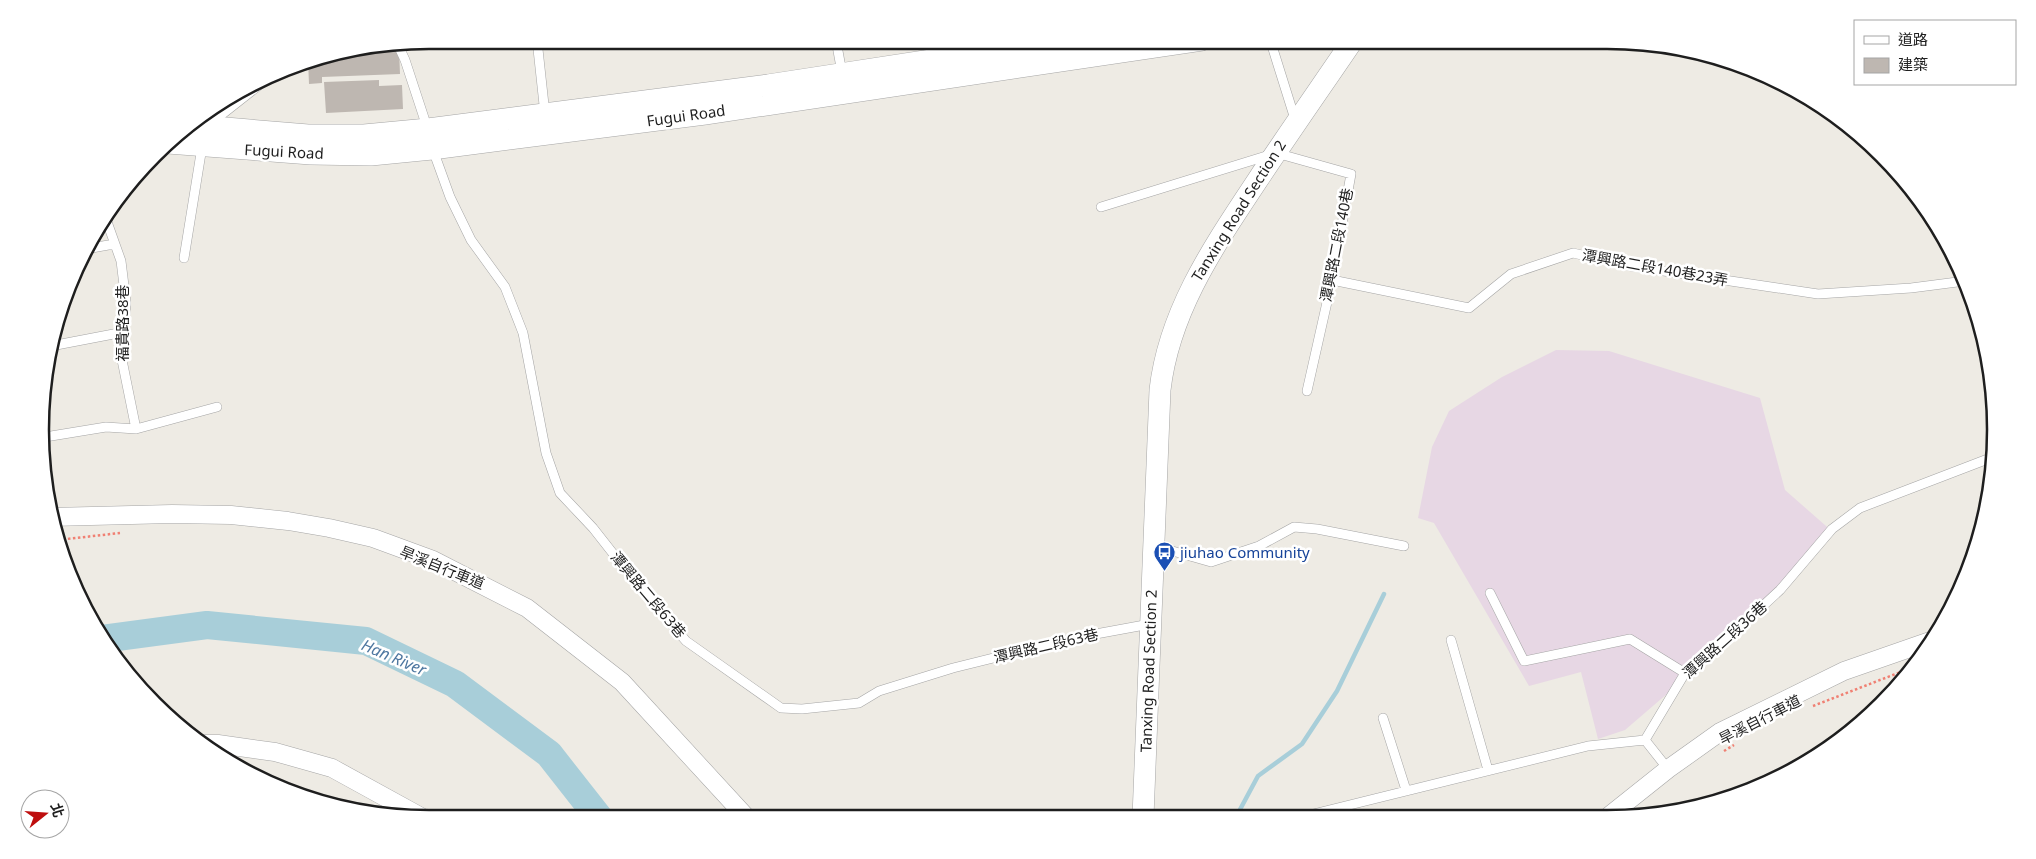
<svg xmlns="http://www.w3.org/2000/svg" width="2036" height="859" font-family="'Noto Sans','Noto Sans TC',sans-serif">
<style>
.industrial{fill:#e7d7e4}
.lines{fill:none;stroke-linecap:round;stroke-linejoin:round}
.stream{stroke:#a8ced9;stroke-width:4.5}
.river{stroke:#a8ced9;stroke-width:28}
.building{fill:#beb7b1}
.service-casing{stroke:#a5a5a5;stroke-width:10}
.minor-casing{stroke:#a5a5a5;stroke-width:19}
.tertiary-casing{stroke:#a5a5a5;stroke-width:22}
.path{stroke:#f08073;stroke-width:2.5;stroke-dasharray:2.5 2.5;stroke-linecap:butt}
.service{stroke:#fff;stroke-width:9}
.minor{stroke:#fff;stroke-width:18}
.tertiary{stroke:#fff;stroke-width:21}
.labels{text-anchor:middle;stroke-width:5;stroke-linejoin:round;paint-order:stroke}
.street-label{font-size:15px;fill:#1e1e1e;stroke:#fff}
.transit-label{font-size:15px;fill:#164399;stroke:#fff;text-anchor:start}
.water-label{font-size:16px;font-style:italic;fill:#4e77a0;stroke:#fff}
.rim{fill:none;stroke:#1e1e1e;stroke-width:2.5}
</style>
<rect width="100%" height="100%" fill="#eeebe4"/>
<!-- industrial -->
<path class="industrial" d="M 1556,350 L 1609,351 L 1760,398 L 1785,490 L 1834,533 L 1732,642 L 1689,675 L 1625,730 L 1598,739 L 1581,672 L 1529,686 L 1434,523 L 1418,518 L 1432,447 L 1449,411 L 1502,377 Z"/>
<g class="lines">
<!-- stream -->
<path class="stream" d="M 1236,817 L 1258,776 L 1302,744 L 1337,691 L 1384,594"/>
<!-- river -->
<path class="river" d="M 102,639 L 207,625 L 366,641 L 455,684 L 549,754 L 600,819"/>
</g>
<!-- building -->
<path class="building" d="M 399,48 L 400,74 L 322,77 L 322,83 L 309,84 L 308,60 L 374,49 Z
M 379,80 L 379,86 L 402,85 L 403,109 L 326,113 L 324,82 Z"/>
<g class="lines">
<defs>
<path id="service" d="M 537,40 L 545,114
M 836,40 L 842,73
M 935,40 L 939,59
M 1273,40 L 1273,49 L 1294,116 L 1293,122
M 398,45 L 405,60 L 428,130
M 213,108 L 216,119
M 211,123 L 272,75
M 433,150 L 450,197 L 471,240 L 505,287 L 523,333 L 546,453 L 560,493 L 593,528 L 637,584 L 686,641 L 781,708 L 802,709 L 859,703 L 879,691 L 953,668 L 1074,638 L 1150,624
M 1101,207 L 1276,153 L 1351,174 L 1332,280 L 1307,391
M 106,219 L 121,261 L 126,302 L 122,360 L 136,429
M 86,249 L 114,244
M 184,258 L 202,147
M 1332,280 L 1469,308 L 1511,274 L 1573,253 L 1630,266 L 1818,294 L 1911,288 L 1965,281
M 51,346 L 124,332
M 45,437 L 106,427 L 136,429 L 217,407
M 1155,546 L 1211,562 L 1259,546 L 1294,527 L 1317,529 L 1404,546
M 1490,593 L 1524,661 L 1630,639 L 1685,673
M 1451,640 L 1488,770
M 1383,718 L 1406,790
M 1645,740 L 1668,769
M 1301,817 L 1588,746 L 1645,740 L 1685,673 L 1711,654 L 1780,590 L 1832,529 L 1860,508 L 1993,457"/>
<path id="minor" d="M 51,517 L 172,514 L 231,515 L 288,521 L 329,528 L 373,538 L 433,560 L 527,608 L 622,682 L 747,818
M 204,744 L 218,744 L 275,752 L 332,768 L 423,818
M 1609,816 L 1668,769 L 1720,732 L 1844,671 L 1933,640"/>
<path id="tertiary" d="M 190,125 L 308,135 L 364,135 L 428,129 L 768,85 L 1062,40
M 168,143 L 311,154 L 371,155 L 432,149 L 705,114 L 1202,40
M 1143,817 L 1160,390 C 1169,311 1214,246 1257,181 C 1288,134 1321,87 1353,40"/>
</defs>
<!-- service casing -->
<use href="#service" class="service-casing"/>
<!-- minor casing -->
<use href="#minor" class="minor-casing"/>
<!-- tertiary casing -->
<use href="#tertiary" class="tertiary-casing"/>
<!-- path -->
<path class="path" d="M 58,540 L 120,533
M 1813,706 L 1911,668
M 185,731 L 195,730
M 1724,751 L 1734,745"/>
<!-- service -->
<use href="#service" class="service"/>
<!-- minor -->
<use href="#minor" class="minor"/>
<!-- tertiary -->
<use href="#tertiary" class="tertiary"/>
</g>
<!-- icons -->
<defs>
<symbol id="bus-pin" viewBox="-11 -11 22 30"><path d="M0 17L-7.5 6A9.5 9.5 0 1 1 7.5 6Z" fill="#1a4fb4" stroke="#fff"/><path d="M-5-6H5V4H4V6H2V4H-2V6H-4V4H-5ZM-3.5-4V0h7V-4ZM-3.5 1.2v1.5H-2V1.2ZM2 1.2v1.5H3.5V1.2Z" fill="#fff"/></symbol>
</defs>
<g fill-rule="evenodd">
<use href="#bus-pin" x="1152" y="540" width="25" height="34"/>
</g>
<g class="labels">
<!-- street labels -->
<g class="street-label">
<text transform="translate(686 116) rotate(-8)" y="5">Fugui Road</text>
<text transform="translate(284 152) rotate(3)" y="5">Fugui Road</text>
<text transform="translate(1239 211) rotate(-58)" y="5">Tanxing Road Section 2</text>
<text transform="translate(1337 245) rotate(-79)" y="5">潭興路二段140巷</text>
<text transform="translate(1655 268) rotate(10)" y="5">潭興路二段140巷23弄</text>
<text transform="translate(123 323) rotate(-90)" y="5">福貴路38巷</text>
<text transform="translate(442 568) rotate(22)" y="5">旱溪自行車道</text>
<text transform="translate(648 595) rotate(50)" y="5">潭興路二段63巷</text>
<text transform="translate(1725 640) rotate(-42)" y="5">潭興路二段36巷</text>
<text transform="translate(1046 646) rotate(-13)" y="5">潭興路二段63巷</text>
<text transform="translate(1149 671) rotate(-88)" y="5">Tanxing Road Section 2</text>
<text transform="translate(1760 720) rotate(-27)" y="5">旱溪自行車道</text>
</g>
<!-- transit labels -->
<g class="transit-label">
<text x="1180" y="558">jiuhao Community</text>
</g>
<!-- water labels -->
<g class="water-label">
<text transform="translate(394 657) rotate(23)" y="6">Han River</text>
</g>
</g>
<!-- crop -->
<path d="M0 0H2036V859H0ZM429 49H1607A380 380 0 0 1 1987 429V430A380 380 0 0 1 1607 810H429A380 380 0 0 1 49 430V429A380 380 0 0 1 429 49Z" fill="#fff" fill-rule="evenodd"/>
<path class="rim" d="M429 49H1607A380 380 0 0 1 1987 429V430A380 380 0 0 1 1607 810H429A380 380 0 0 1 49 430V429A380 380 0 0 1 429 49Z"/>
<!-- legend -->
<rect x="1854" y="20" width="162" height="65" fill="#ffffff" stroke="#a5a5a5"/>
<rect x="1864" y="36" width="25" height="8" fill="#ffffff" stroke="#a5a5a5"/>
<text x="1898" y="45" font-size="15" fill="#1e1e1e">道路</text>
<rect x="1864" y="58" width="25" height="15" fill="#beb7b1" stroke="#a5a5a5"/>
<text x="1898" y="70" font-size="15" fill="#1e1e1e">建築</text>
<!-- north arrow -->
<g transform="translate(45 814) rotate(73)"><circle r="24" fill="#ffffff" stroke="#a5a5a5"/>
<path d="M0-4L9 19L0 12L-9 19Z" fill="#be0e0e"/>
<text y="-8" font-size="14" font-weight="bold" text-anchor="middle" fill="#1e1e1e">北</text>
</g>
</svg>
